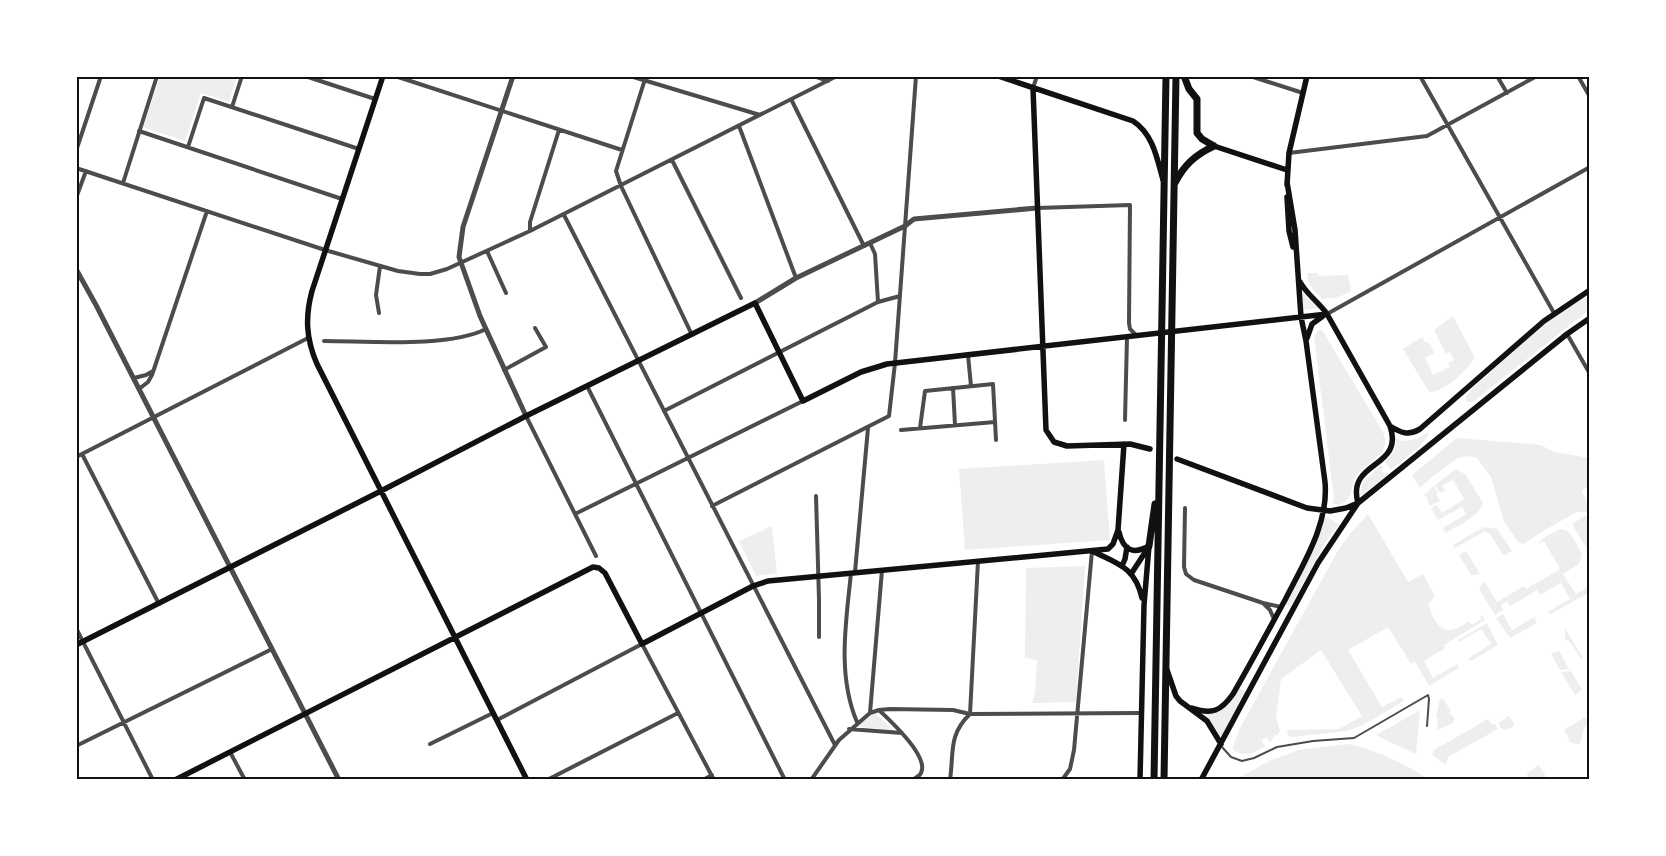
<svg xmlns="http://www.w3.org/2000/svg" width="1666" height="856" font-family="'Titillium Web',sans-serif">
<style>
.green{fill:#eee}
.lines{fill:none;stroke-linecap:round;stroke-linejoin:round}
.service{stroke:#4c4c4c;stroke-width:2}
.minor{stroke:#4c4c4c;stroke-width:4}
.tertiary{stroke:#4c4c4c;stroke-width:5}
.secondary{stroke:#111;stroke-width:5.5}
.motorway{stroke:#111;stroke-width:7}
.neatline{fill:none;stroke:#111;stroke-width:2}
</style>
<rect width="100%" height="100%" fill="#fff"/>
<!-- green -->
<path class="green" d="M 160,76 L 237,76 L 229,102 L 201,93 L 185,141 L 143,127 Z
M 1307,273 L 1318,273 L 1319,276 L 1348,275 L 1351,291 L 1337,298 L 1322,299 C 1314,290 1307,285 1307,273 Z
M 1301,291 L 1309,300 L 1320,308 L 1302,310 Z
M 1590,295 L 1590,309 L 1473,402 L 1468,402 L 1466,400 L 1466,396 L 1471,390 C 1509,356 1544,319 1590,295 Z
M 1453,316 L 1475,358 C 1465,371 1446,392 1429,392 L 1403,349 L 1422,337 L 1425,342 L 1430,344 L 1434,353 L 1425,358 L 1433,375 L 1450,367 L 1448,363 L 1454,360 L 1450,352 L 1446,354 L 1434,330 Z
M 1319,330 L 1322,330 L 1383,432 C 1385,438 1386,442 1384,448 C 1379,460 1363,465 1356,476 C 1350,488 1353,501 1338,505 L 1332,503 L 1334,499 L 1314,336 Z
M 1428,432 L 1429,434 L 1419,447 L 1391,470 L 1385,462 C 1392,455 1396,450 1396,439 C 1409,443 1417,440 1428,432 Z
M 1457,438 L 1541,445 L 1554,452 L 1590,458 L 1590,486 L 1581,491 L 1590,506 L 1590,512 L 1577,512 L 1543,531 L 1524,544 L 1518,542 L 1504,522 L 1491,477 L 1477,458 L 1469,456 L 1458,458 L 1432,477 L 1420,488 L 1412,475 Z
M 1104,460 L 1110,540 L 965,550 L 959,469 Z
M 1381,465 L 1384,468 L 1381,470 L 1384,474 L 1387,472 L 1389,474 L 1360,496 L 1363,482 Z
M 1456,469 L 1466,475 L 1483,503 C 1479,517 1458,525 1446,533 L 1443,528 L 1466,514 L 1462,507 L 1438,520 L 1431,508 L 1437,505 L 1442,513 L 1464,499 L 1453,480 L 1442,486 L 1445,490 L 1440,493 L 1435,485 Z
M 1434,486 L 1438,494 L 1436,495 L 1440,501 L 1430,506 L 1427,500 L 1428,499 L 1424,495 Z
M 1368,514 L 1408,582 L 1423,574 L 1435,596 L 1429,603 C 1429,612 1438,631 1450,630 C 1456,630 1464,624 1469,621 L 1472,625 L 1481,619 L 1480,617 L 1482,615 L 1485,620 L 1444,645 L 1445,648 L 1424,661 L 1433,678 L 1457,664 L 1459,668 L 1429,686 L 1415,662 L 1411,664 L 1388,627 L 1348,650 L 1382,707 L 1401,697 L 1404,701 L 1363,725 L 1347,731 L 1291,737 L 1288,735 L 1287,730 L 1339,729 L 1362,716 L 1321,650 L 1281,679 L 1276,718 L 1280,730 L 1278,735 L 1275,735 L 1270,743 L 1267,737 L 1262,740 L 1265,747 C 1253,753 1244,758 1232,749 L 1239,730 L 1336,554 L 1349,535 Z
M 1326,516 L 1339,524 L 1323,546 L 1290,607 L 1285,604 L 1311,553 Z
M 1585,516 L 1590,517 L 1590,554 L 1572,524 Z
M 772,526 L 777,573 L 756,576 L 739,541 Z
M 1484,527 L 1494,529 L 1496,527 L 1512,551 L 1505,555 L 1503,555 L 1490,534 L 1485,531 L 1455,548 L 1453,545 Z
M 1561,529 C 1572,530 1577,545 1582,554 L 1579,564 L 1563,574 L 1576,594 L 1590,586 L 1590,592 L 1549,615 L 1548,612 L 1570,599 L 1561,583 L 1540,595 L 1537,590 L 1510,606 L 1507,601 L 1501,605 L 1503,610 L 1495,615 L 1479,589 L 1484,581 L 1497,602 L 1524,586 L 1526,589 L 1559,570 L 1559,567 L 1544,541 L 1539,544 L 1538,543 L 1546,536 Z
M 1466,551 L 1480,574 L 1471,575 L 1459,555 Z
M 1085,566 L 1076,702 L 1032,703 L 1035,692 L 1037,661 L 1025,657 L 1026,568 Z
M 1503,614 L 1512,630 L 1534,617 L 1537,623 L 1510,638 L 1496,618 Z
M 1487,623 L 1498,645 L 1471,661 L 1469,658 L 1491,644 L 1481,629 L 1459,642 L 1458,640 Z
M 1565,628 L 1583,658 L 1581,659 L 1570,642 L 1565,639 Z
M 1559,650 L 1569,669 L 1560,670 L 1551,654 Z
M 1571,671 L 1582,690 L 1575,695 L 1561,672 Z
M 1237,687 L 1249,693 L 1221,744 L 1215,733 L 1192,708 L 1219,709 Z
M 1440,699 L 1443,699 L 1451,711 L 1449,712 L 1455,718 L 1453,723 L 1437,730 L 1438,719 L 1436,716 Z
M 1420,710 L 1416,754 L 1377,736 L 1378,734 Z
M 876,714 L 892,729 L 892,730 L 860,727 L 860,724 L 871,715 Z
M 1509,716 L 1515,725 L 1506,730 L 1501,728 L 1498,723 Z
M 1585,717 L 1588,723 L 1584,729 L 1580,744 L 1571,743 L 1564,730 Z
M 1488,719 L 1491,724 L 1495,724 L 1498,729 L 1448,757 L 1446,765 L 1432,755 L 1434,750 Z
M 1348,744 C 1377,750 1405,764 1430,780 L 1235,780 L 1269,761 L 1299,750 Z
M 1539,765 L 1548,780 L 1526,780 L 1528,772 Z"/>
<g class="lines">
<!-- service -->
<path class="service" d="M 1222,747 L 1231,757 L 1242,761 L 1254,758 L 1277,747 L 1313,741 L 1354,738 L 1428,695 L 1429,699 L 1427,726"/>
<!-- minor -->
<path class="minor" d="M 305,76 L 375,99
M 395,76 L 622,150
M 630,76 L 760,115
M 646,76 L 616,171 L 621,186 L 692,335
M 814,76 L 828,81
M 1250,76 L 1303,93
M 1420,76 L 1554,313
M 1497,76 L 1507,93
M 1578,76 L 1590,97
M 1033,88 L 1037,76
M 791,99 L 864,246
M 232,107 L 242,76
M 739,126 L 796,278
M 139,131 L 342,199
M 188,147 L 204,98 L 359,149
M 76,151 L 101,76
M 1289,153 L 1427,136 L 1537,76
M 672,160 L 741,298
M 76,168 L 325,250 L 398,271 L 420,274 L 430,274 L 447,269 L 530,231 L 837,76
M 123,183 L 157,76
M 76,198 L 86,171
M 1037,208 L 1130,205 L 1129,323 L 1130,329 L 1137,336
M 564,215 L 835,745
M 530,231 L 530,222 L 559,130
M 870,243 L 875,254 L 878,302
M 487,251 L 506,293
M 379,313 L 376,295 L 380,266
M 1327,314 L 1590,167
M 1567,334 L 1590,374
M 324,341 C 367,341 449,348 486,329
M 968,355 L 971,386
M 504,370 L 546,347 L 535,328
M 134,378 L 146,375 L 153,371
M 587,386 L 785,780
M 953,388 L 955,425
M 139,389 L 148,382 L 152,375 L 207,211
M 664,411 L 878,302 L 900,296
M 526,416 L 596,556
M 1125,420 L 1127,337
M 920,428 L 925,391 L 993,384 L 996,440
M 901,430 L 995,422
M 82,454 L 159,604
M 76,457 L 308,338
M 816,496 L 819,599 L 819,637
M 712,506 L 889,416 L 895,363 L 916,76
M 1185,508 L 1184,567 L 1186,574 L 1194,580 L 1263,603 L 1281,607
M 575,514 L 803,401
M 855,572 L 868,428
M 851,573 C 846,622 837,675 857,722
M 1263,603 L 1270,610 L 1274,619
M 76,628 L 153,780
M 879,710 C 889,720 947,771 910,780
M 870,713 L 882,570
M 497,720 L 642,644 L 714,780
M 849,729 L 902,733
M 430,744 L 493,713
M 76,746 L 272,649
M 230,752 L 245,780
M 547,780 L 678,713
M 703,780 L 712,775
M 811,780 L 839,740 L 870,713 L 879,710 L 890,709 L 953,710 L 970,714 L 1141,713
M 950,780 C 954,753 948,735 970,714 L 978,561
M 1062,780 L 1070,769 L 1074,750 L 1092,551"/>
<!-- tertiary -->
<path class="tertiary" d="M 513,76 L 463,227 L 459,257 L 480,316 L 526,416
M 76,269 L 96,305 L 339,780
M 755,303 L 796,278 L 905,226 L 914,219 L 1037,208"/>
<!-- secondary -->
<path class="secondary" d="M 383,76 L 312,291 C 305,317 306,339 317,364 L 527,780
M 998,76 L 1133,121 C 1153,134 1157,158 1163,180
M 1033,88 L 1046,430 L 1054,442 L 1067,446 L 1130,444 L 1150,449
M 1214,146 L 1287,170
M 1287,185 L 1289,153 L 1307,76
M 1287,197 L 1289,231 L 1293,247
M 1300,282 C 1307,295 1319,302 1327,314 L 1390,426 C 1405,469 1346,460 1358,503
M 1307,338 L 1312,324 L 1323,316
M 1390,426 C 1401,433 1408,436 1420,429 L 1544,321 L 1590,290
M 1177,459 L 1307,508 L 1330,511 L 1346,508 L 1358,503
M 1119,532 C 1123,550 1133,555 1149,546
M 1092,551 C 1118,564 1135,567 1142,598
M 1122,566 L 1125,559 L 1127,547
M 1131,574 L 1148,548
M 76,645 L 381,491 L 526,416 L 755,303 L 803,401 L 861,372 L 887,364 L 1327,314
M 1167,670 L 1176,696 L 1180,701 L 1207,721 L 1221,744
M 1192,708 C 1212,715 1221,711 1233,694 C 1251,663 1268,631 1285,600 C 1303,564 1329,524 1325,482 L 1306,341 L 1301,317 L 1295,230 L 1287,182
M 175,780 L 593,567 L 599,568 L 605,573 L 642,644 L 753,586 L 768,581 L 1108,549 L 1113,544 L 1118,530 L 1124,444
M 1140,780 L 1144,605 L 1149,546
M 1201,780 L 1318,563 L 1358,503 L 1567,334 L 1590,318"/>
<!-- motorway -->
<path class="motorway" d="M 1184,76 L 1189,89 L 1197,99 L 1197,133 L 1202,139 L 1214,146
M 1175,183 C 1184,165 1195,155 1214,146
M 1149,546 L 1155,504
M 1154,780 L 1166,76
M 1164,780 L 1176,76"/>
</g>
<!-- border -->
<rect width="1666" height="856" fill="none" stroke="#ffffff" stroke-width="155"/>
<rect x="78" y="78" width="1510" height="700" class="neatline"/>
</svg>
